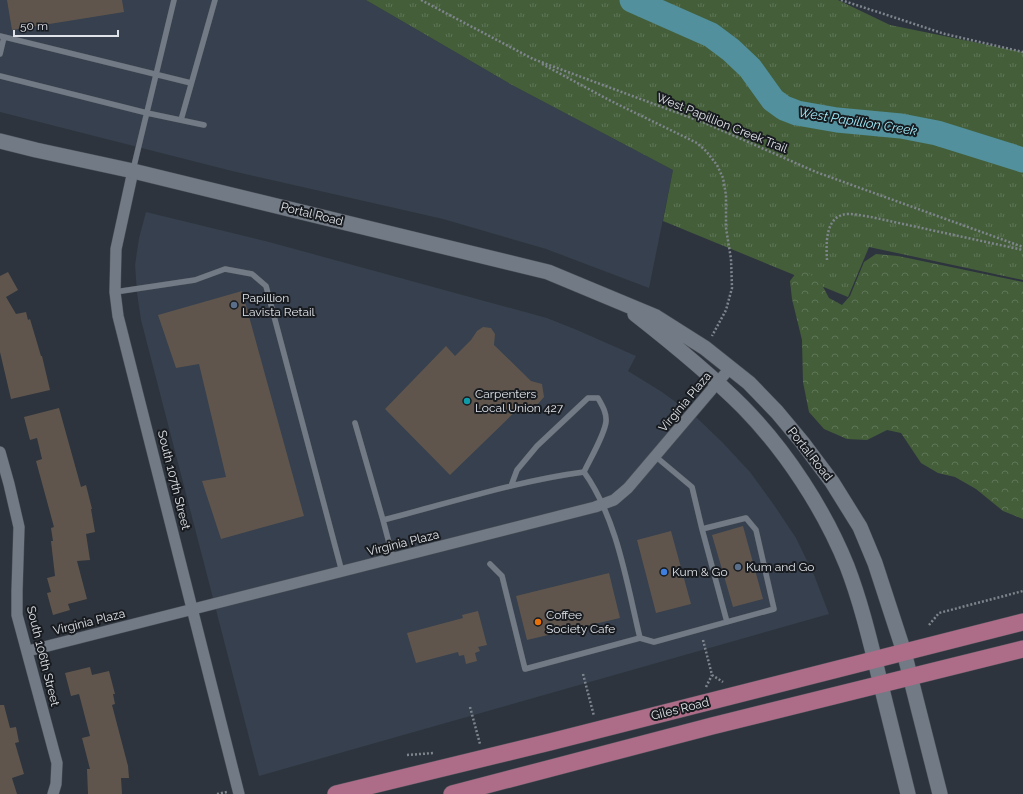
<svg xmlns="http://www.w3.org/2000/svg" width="1023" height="794" font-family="Raleway,sans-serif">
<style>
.built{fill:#36404e}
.grass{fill:url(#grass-tufts)}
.forest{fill:url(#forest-crowns)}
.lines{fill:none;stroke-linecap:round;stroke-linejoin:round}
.river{stroke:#51909c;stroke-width:25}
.building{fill:#5f554d}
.lane-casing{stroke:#4a4f57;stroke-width:6}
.street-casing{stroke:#4a4f57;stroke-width:12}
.secondary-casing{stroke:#4a4f57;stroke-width:16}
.primary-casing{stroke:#4a4f57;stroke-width:18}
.path{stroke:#7f858c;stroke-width:2.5;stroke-dasharray:2 2;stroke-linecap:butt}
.lane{stroke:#727a85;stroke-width:5.5}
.street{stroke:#727a85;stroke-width:11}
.secondary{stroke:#727a85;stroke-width:15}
.primary{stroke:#ad6c87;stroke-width:17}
.service-dot{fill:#5c6f8a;stroke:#181b1f;stroke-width:1.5}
.culture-dot{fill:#0f9aa8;stroke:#181b1f;stroke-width:1.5}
.shop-dot{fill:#3f7fe0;stroke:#181b1f;stroke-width:1.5}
.food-dot{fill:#e8710a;stroke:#181b1f;stroke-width:1.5}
.labels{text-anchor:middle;stroke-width:4;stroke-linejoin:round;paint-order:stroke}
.street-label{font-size:12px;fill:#e0e4ea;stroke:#181b1f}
.poi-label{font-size:12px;fill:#e0e4ea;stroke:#181b1f;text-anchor:start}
.water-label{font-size:13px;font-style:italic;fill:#9febfa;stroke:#181b1f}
</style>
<defs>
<pattern id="grass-tufts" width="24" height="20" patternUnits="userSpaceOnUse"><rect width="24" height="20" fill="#445e3a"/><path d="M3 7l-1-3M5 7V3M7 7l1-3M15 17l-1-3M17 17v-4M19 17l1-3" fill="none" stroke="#5f7557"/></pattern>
<pattern id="forest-crowns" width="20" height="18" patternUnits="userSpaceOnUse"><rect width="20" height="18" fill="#445e3a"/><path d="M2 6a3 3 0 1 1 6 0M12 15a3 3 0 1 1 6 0" fill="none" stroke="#5f7557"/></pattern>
</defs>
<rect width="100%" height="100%" fill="#2d343d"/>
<!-- built -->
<path class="built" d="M 0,0 L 366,0 L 512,85 L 673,170 L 649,288 L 546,249 L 443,219 L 232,171 L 0,112 Z
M 146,212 L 269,242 L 547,318 L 577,330 L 636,356 L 628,371 L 662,392 L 695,416 L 723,443 L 750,472 L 774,505 L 796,538 L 814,575 L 829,614 L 259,776 L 141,320 L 137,293 L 135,265 L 139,238 Z"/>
<!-- grass -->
<path class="grass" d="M 366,0 L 838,0 L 890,25 L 1023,52 L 1023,280 L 869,247 L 848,297 L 663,221 L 673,170 L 512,85 Z"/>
<!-- forest -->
<path class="forest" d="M 876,254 L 898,256 L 1023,282 L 1023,519 L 1003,511 L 976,489 L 955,477 L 938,473 L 921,463 L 901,433 L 887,430 L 867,440 L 847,439 L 824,429 L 809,412 L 803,382 L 802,340 L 792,299 L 790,281 L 796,273 L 807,272 L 821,283 L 829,298 L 842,305 L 850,296 L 864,262 Z"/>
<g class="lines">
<!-- river -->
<path class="river" d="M 632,0 L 711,35 L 731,50 L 750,68 L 773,100 L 784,108 L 797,113 L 837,120 L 901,126 L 937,133 L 1023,160"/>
</g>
<!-- building -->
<path class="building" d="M 7,0 L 122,0 L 124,12 L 12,30 Z
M 8,272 L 18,290 L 6,297 L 16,314 L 26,312 L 28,320 L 30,319 L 41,356 L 42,356 L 50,390 L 11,399 L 0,352 L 0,276 Z
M 242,291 L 304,516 L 221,539 L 202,481 L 226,477 L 199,364 L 176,368 L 158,315 Z
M 483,327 L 491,328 L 495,334 L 494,345 L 531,381 L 542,384 L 544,397 L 537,405 L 522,405 L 450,475 L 385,409 L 446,346 L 455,356 L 471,340 L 477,331 Z
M 59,408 L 81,487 L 86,485 L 92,509 L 91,509 L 95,532 L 86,534 L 90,560 L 77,561 L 87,599 L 68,604 L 70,610 L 53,615 L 47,593 L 51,592 L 47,578 L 55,576 L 51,541 L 53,541 L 51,528 L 54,527 L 36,461 L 42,459 L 37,438 L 30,440 L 24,417 Z
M 743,526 L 763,599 L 733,607 L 712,535 Z
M 671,531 L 691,604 L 656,613 L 637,540 Z
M 609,573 L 620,618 L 527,640 L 516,596 Z
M 478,611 L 487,645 L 478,647 L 480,651 L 475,653 L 477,661 L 466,664 L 464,655 L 459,656 L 458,652 L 416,663 L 407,633 L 463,618 L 462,615 Z
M 90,667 L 92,675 L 109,671 L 115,694 L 113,694 L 115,704 L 112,705 L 128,766 L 129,778 L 121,778 L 122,794 L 88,794 L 87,769 L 90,769 L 82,738 L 90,736 L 79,694 L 71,696 L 65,673 Z
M 0,705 L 4,705 L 10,728 L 16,727 L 19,742 L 15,743 L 24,774 L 12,778 L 17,794 L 0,794 Z"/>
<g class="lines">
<defs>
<path id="lane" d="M 0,36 L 191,83
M 0,54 L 4,37
M 0,76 L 147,113 L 204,125
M 181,120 L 215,0
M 133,170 L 174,0
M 115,292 L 195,280 L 225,269 L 252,274 L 266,286 L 342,572
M 355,423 L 383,520 L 393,558
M 511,486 L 517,470 L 537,446 L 588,398 L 598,398 C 602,405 607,413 606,422 C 604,436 590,459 584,472
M 383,520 C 450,503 516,481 584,472 C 617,518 627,584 640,638 L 654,642 L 774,609 L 756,530 L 746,518 L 702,529 L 692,487 L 655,456
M 702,529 L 727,622
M 490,564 L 502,576 L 525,669 L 640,638"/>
<path id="street" d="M 133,171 L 116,249 L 115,292 L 118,316 L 239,794
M 0,452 L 9,484 L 19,527 L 17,591 L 17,615 L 57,763 L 56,784 L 53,794
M 28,651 L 595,507 L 614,500 L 628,488 L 730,368"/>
<path id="secondary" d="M 0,141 L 36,150 L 133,171 L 548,272 L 656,317 L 705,348 L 749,383 L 777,412 L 802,442 L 832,482 L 860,527 L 875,563 L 904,652 L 940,794
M 635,314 C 672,343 709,373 743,407 C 786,451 824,509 847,566 C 862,605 871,645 881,685 C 890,722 899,758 908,794"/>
<path id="primary" d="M 336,794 L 550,742 L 1023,622
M 452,794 L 712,726 L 1023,649"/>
</defs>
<!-- lane casing -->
<use href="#lane" class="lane-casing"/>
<!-- street casing -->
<use href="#street" class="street-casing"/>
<!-- secondary casing -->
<use href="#secondary" class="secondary-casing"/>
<!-- primary casing -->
<use href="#primary" class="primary-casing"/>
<!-- path -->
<path class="path" d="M 421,0 L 533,59 L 705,123 L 816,172 L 1023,247
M 841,0 L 945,34 L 1023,52
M 542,64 L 611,101 L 697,143 L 706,151 L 717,165 L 723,178 L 726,195 L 726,228 L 731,259 L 732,288 L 726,310 L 712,336
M 827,260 C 826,243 825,214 849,214 C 856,214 864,216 871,217 L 1023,250
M 929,625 L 939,613 L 1023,591
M 703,640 L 712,675 L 723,682
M 583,674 L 594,716
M 706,687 L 712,675
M 470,707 L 480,744
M 407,755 L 434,753
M 217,794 L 227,792"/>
<!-- lane -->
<use href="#lane" class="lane"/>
<!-- street -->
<use href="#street" class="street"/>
<!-- secondary -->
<use href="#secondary" class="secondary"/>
<!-- primary -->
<use href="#primary" class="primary"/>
</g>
<!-- markers -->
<g class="service-dot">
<circle cx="234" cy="305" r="4"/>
<circle cx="738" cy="567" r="4"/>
</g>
<circle class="culture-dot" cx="467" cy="401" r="4"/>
<circle class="shop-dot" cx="664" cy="572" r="4"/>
<circle class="food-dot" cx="538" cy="622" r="4"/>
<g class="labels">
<!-- street labels -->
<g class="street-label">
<text transform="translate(722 123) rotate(22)" y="4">West Papillion Creek Trail</text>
<text transform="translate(312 214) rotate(14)" y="4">Portal Road</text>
<text transform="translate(685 402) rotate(-50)" y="4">Virginia Plaza</text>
<text transform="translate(810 454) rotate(52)" y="4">Portal Road</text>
<text transform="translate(174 480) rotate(76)" y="4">South 107th Street</text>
<text transform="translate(403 543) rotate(-14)" y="4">Virginia Plaza</text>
<text transform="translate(89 622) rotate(-14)" y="4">Virginia Plaza</text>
<text transform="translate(43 656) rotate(76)" y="4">South 106th Street</text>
<text transform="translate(680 709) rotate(-14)" y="4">Giles Road</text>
</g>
<!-- poi labels -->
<g class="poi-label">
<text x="242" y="302">Papillion<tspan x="242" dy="14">Lavista Retail</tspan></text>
<text x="475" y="398">Carpenters<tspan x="475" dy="14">Local Union 427</tspan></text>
<text x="746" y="571">Kum and Go</text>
<text x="672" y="576">Kum &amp; Go</text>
<text x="546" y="619">Coffee<tspan x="546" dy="14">Society Cafe</tspan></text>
</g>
<!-- water labels -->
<g class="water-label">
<text transform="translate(858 121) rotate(9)" y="5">West Papillion Creek</text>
</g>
</g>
<!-- scale -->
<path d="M14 30v6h104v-6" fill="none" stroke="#e0e4ea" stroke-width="2"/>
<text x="20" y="30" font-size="12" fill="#e0e4ea" stroke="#181b1f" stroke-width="3" paint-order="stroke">50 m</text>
</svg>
